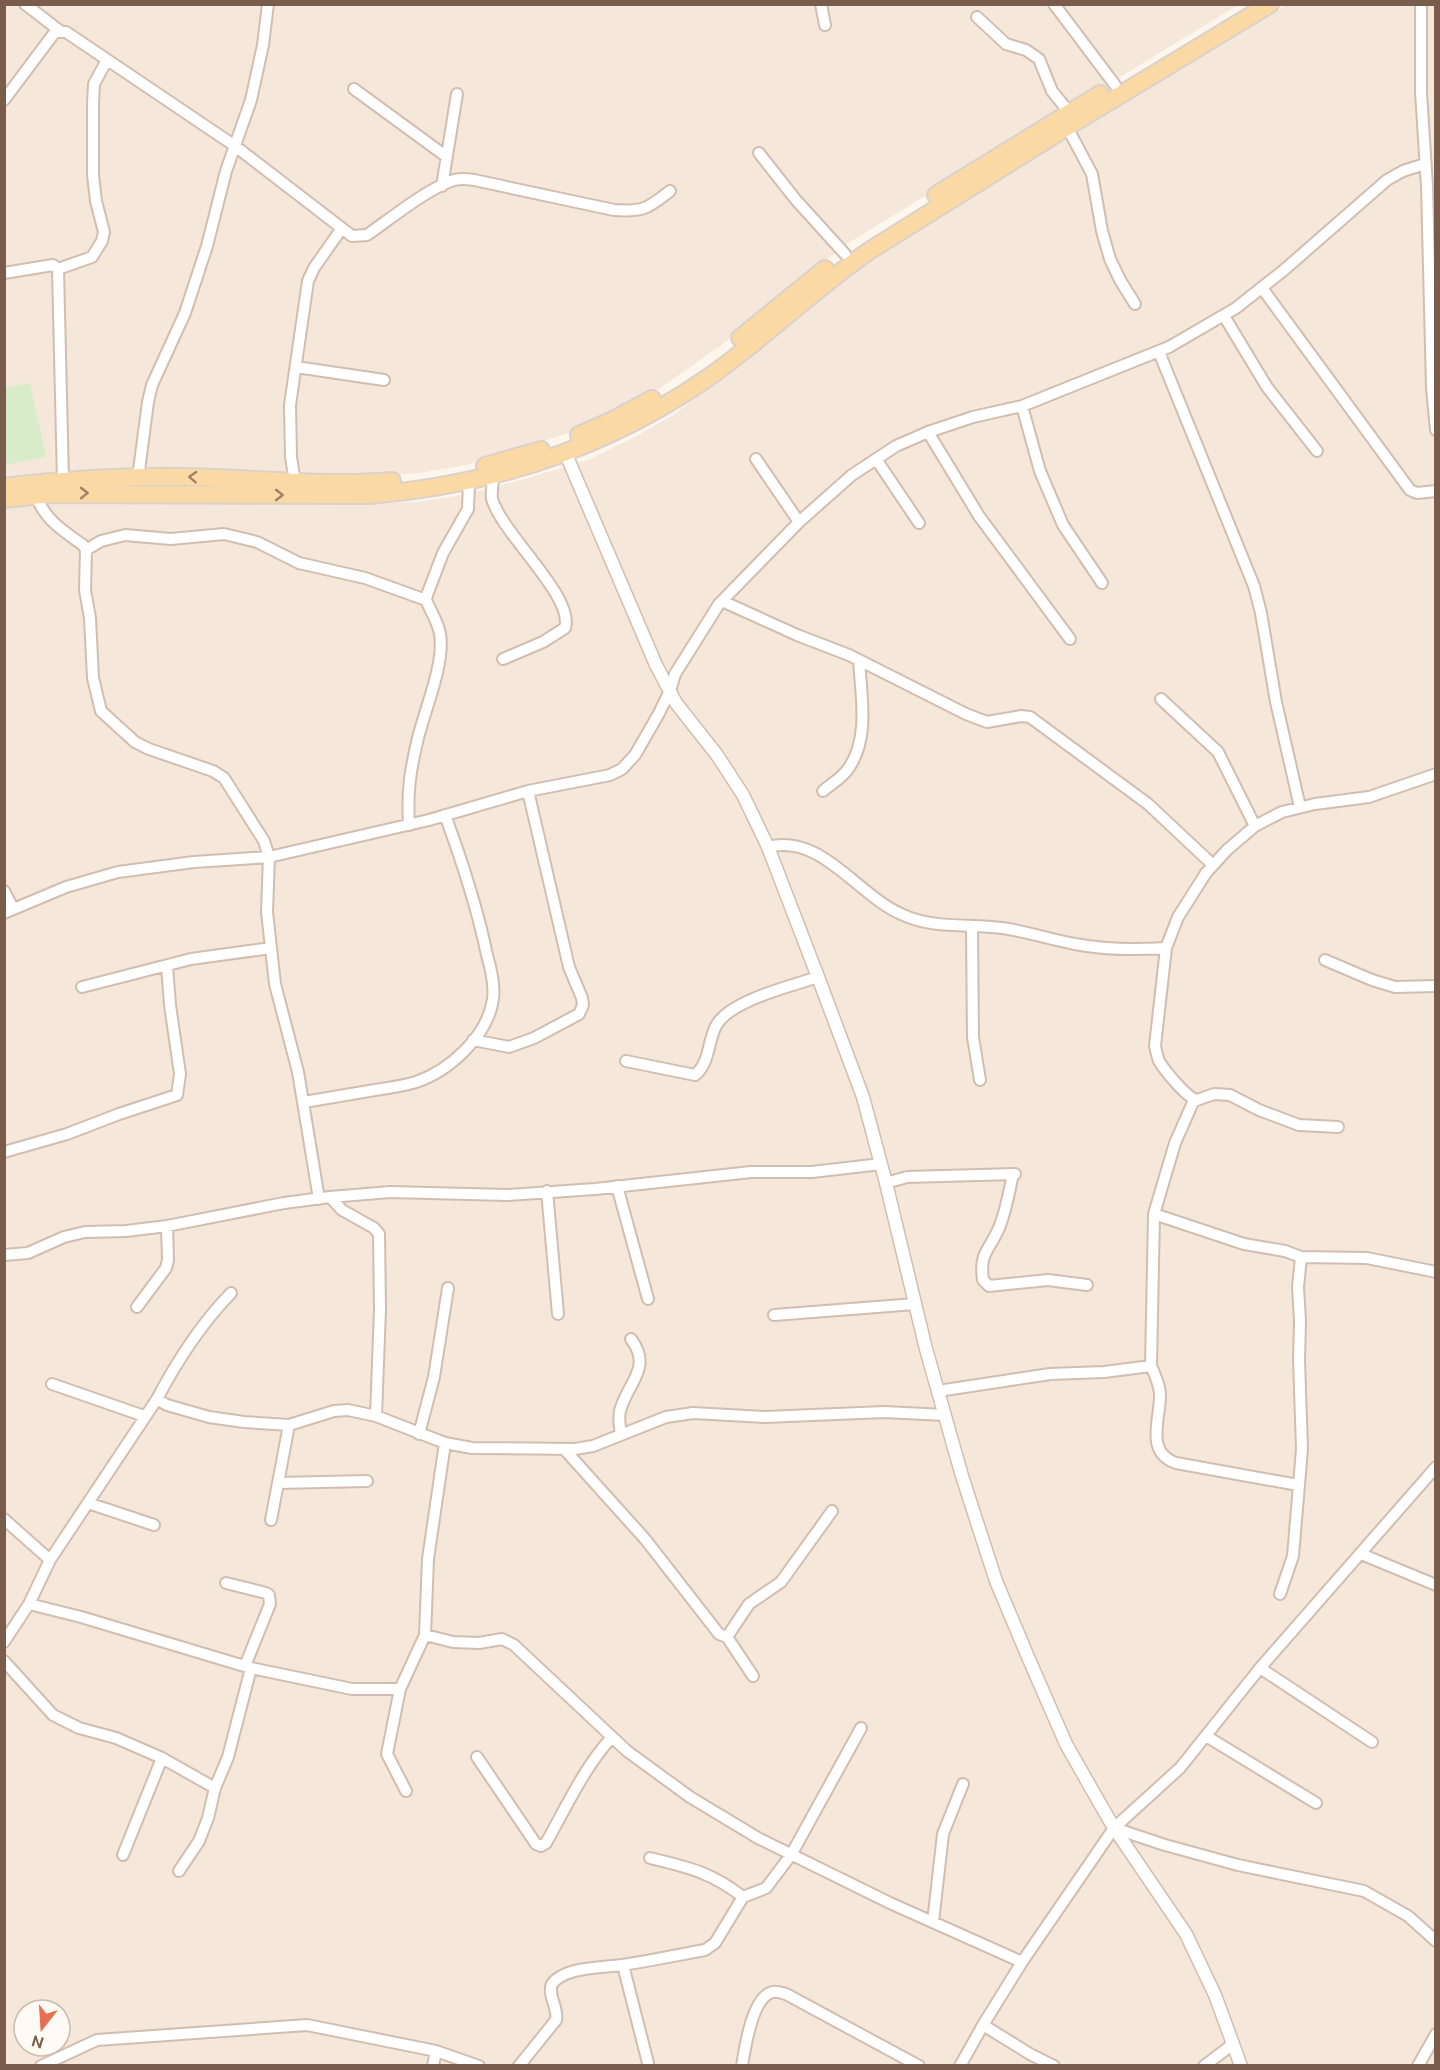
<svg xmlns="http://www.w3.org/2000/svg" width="1440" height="2070" font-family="Ubuntu,sans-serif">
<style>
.residential{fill:#f5e8da;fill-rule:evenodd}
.green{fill:#d8ecc9}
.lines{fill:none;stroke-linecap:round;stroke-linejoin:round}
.minor-casing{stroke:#d1beb0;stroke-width:14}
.tertiary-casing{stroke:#d1beb0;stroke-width:15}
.primary-casing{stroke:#dad1cd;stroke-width:20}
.minor{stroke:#fff;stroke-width:10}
.tertiary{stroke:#fff;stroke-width:12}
.primary{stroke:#fbd9a5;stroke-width:16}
.oneway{stroke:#a18267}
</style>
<rect width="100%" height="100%" fill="#fdf6ec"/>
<!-- residential -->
<path class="residential" d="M 4,5 L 1238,5 L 845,245 L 727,341 L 656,391 L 591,426 L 466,465 L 420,473 L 369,477 L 91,470 L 5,477 Z
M 1286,5 L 1435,5 L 1435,2065 L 5,2065 L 4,508 L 60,502 L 356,504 L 416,502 L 462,495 L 528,478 L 590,459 L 637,436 L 673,415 L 740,365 L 850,274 L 888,245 ZM 24,2010 L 60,2010 L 60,2046 L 24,2046 Z"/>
<!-- green -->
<path class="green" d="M 30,383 L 46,457 L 5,465 L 5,388 Z"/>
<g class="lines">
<defs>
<path id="minor" d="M 25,4 L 60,31
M 821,4 L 825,25
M 1054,4 L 1115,85
M 1421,4 L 1421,92 L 1427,186 L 1432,388 L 1436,430
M 977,17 L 1006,44 L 1026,50 L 1039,59 L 1052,91 L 1069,112
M 354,89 L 447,157
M 4,100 L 55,32 L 66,32 L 235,146 L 352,236 L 367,235 C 390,219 426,190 451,181 C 458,178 467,179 474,180 L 614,210 C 643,212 647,209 670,191
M 1067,127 L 1092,174 L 1102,231 L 1110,259 L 1120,280 L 1135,304
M 759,153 L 796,200 L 845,254
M 442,186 L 457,94
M 58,269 L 92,257 L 102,241 L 104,232 L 96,201 L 93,175 L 93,104 L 94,84 L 107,60
M 4,273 L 53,265 L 58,269 L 63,481
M 1262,288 L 1410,490 L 1417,493 L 1436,491
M 1224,316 L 1267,387 L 1317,451
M 1159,352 L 1254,586 L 1261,613 L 1276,702 L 1300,807
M 296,367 L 384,380
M 1022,406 L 1040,471 L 1063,525 L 1102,583
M 928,432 L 979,516 L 1070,639
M 756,459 L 799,522
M 876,459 L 919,523
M 493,476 C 493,483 491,492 492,499 C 502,534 575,597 565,628 L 543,642 L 503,659
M 138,478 L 148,402 L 152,385 L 185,313 L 207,246 L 226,171 L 251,100 L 263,45 L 268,4
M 295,482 L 291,457 L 290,405 L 308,281 L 314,268 L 342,228
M 36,495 C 44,519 63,531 83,545 L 86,550 L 85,590 L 90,618 L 93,678 L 101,711 L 135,742 L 149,749 L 213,771 L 224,778 L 264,841 L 269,857 L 267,912 L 275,984 L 298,1072 L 319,1199
M 86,550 L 101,541 L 125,535 L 171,539 L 224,534 L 257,542 L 299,563 L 365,578 L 426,600
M 722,601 L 797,635 L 849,655 L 966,714 L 987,722 L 1021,716 L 1030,717 L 1148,804 L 1213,865
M 1161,699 L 1218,752 L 1255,826
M 823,791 C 831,784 842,778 848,769 C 870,739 861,695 859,660
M 409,825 C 407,791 410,771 418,738 C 425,709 445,663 440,634 C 438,622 431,612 426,600 L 427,595 L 443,553 L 468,509 L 469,482
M 768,847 C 821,833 856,894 901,914 C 937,931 972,922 1009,929 C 1031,933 1053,940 1075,944 C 1106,950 1136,950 1166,948
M 4,891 L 13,908
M 4,913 L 66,887 L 118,872 L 194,862 L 269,857 L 429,820 L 528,791 L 610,775 L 622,769 L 635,755 L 658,715 L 670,691 L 675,674 L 719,604 L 799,522 L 852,475 L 896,446 L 928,432 L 973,417 L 1022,406 L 1169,347 L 1236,308 L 1284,270 L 1387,180 L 1403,171 L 1425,164
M 972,927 L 973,1037 L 980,1080
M 1325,960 L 1372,980 L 1395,987 L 1436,986
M 82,987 L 191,959 L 271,948
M 473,1040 L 509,1047 L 534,1038 L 579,1014 L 583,1005 L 582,998 L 569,967 L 528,791
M 626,1061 L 695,1075 C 709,1064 708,1043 715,1028 C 726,1001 792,986 818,977
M 1194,1100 L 1175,1143 L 1154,1214 L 1244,1244 L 1285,1251 L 1301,1257 L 1367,1258 L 1436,1272
M 304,1102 C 328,1098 352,1094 375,1090 C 389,1088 403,1086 416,1082 C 449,1071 488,1036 493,999 C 495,985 491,969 487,955 C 477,907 462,861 445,815
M 1338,1127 L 1299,1125 L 1259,1110 L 1230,1095 L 1214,1094 L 1197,1100 C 1187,1098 1165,1071 1159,1061 C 1157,1056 1156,1051 1155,1046 L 1166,948 L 1178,917 L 1206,873 L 1227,850 L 1255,826 L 1282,812 L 1315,804 L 1369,797 L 1436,774
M 4,1152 L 67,1134 L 119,1114 L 177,1095 L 180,1074 L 170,1005 L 167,966
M 1013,1174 C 1009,1192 1006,1211 999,1228 C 989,1251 979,1253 983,1280 L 989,1286 L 1048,1280 L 1087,1285
M 886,1183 L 907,1177 L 1015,1174
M 617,1186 L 648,1299
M 547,1191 L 558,1314
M 330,1197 L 342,1210 L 374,1228 L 379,1234 L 380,1309 L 376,1416
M 4,1255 L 28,1253 L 64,1237 L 85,1232 L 126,1231 L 167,1226 L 284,1203 L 330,1197 L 390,1192 L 507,1195 L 595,1189 L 751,1172 L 812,1172 L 881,1164
M 137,1307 L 166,1268 L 168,1260 L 167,1226
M 774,1315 L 915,1304
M 1151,1366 C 1155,1375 1159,1383 1160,1393 C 1161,1418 1144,1452 1176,1463 L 1298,1485
M 52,1384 L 144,1416
M 938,1391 L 1050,1374 L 1104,1372 L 1151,1366 L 1154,1214
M 157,1399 C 177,1361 201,1324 231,1293
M 419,1434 L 434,1377 L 448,1288
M 621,1435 C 620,1427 618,1419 620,1411 C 627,1383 653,1368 631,1339
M 565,1450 L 645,1539 L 719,1634 L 727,1637 L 753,1676
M 278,1483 L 367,1481
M 88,1503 L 154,1525
M 4,1519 L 50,1560
M 271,1520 L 289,1425
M 1361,1554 L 1436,1585
M 226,1583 L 266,1593 L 269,1595 L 270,1604 L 245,1666
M 1280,1594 L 1293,1556 L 1302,1449 L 1299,1360 L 1300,1321 L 1298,1287 L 1301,1257
M 29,1604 L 81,1617 L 251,1668 L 352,1689 L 400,1689
M 425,1635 L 428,1559 L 445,1443
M 727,1637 L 749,1604 L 781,1582 L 832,1511
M 4,1642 L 29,1604 L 50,1560 L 157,1399 L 167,1405 L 209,1417 L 244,1422 L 289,1425 L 334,1411 L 348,1410 L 376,1416 L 445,1443 L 472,1448 L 575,1449 L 593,1446 L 666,1417 L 693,1413 L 765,1417 L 884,1412 L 945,1415
M 4,1661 L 53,1715 L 79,1728 L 116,1738 L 162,1758 L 215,1788
M 1260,1668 L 1372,1742
M 1206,1736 L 1316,1803
M 477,1757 L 536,1844 L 541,1846 L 546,1843 C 567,1806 583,1769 612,1737
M 406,1791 L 387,1754 L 400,1689 L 425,1635 L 453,1642 L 479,1643 L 502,1639 L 514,1645 L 627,1751 L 690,1797 L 758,1838 L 890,1903 L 1022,1962
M 1114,1828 L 1165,1845 L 1238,1865 L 1364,1891 L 1408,1916 L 1436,1941
M 123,1855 L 162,1758
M 650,1858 C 687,1867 711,1872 743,1897
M 179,1871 L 199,1841 L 208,1818 L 215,1788 L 228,1757 L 251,1668
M 933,1922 L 943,1834 L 963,1784
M 623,1965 L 648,2063
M 983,2025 L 1030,2054 L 1054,2066
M 41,2066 L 97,2040 L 307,2025 L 436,2051 L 479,2066
M 433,2066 L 436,2051
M 519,2066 L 556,2020 C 559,2009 547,1995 552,1984 C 556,1978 565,1974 571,1972 C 587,1967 606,1967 622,1965 C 650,1961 678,1955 705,1950 L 715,1943 L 743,1897 L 766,1888 L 791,1855 L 861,1728
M 742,2066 C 745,2047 752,1998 772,1992 C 777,1991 782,1993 786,1994 L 919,2066
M 960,2066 L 983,2025 L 1022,1962 L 1114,1828 L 1180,1768 L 1260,1668 L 1436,1467
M 1204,2066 L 1233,2044
M 1418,2066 L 1436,2034"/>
<path id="tertiary" d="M 565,452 L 656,665 L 676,703 L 717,755 L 743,795 L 768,847 L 818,977 L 863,1097 L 886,1183 L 926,1349 L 962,1476 L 996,1581 L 1028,1657 L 1066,1744 L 1099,1802 L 1114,1828 L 1186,1934 L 1215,1995 L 1241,2066"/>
<path id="primary" d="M 936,195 L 1100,94
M 740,338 L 825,269
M 579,435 L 611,421 L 652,399
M 485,466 L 541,450
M 4,487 C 63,480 123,476 182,477 C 252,478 322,487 392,481
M 4,499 L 51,494 L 370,495 C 493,485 607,448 709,377 C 764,338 813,290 869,251 L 1067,127 L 1270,4"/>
</defs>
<!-- minor casing -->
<use href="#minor" class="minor-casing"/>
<!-- tertiary casing -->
<use href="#tertiary" class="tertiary-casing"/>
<!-- primary casing -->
<use href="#primary" class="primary-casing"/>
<!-- minor -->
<use href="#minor" class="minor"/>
<!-- tertiary -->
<use href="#tertiary" class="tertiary"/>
<!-- primary -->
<use href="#primary" class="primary"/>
</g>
<!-- one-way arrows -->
<defs><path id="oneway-chevron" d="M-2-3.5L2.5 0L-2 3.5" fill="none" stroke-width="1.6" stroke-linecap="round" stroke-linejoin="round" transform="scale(1.5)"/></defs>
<g class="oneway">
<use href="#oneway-chevron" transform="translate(193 477) rotate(-177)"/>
<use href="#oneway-chevron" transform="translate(84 493) rotate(-1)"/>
<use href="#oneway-chevron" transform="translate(279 495)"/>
</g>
<!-- border -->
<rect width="1440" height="2070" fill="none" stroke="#7a5c4d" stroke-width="12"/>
<!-- north arrow -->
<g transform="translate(42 2028) rotate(197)"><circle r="28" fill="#fffaf3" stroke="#cabbb1" stroke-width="1.5"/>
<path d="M0-4.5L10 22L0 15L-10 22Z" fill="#e76f51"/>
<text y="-9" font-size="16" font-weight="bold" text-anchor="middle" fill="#7a5c4d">N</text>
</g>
</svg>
